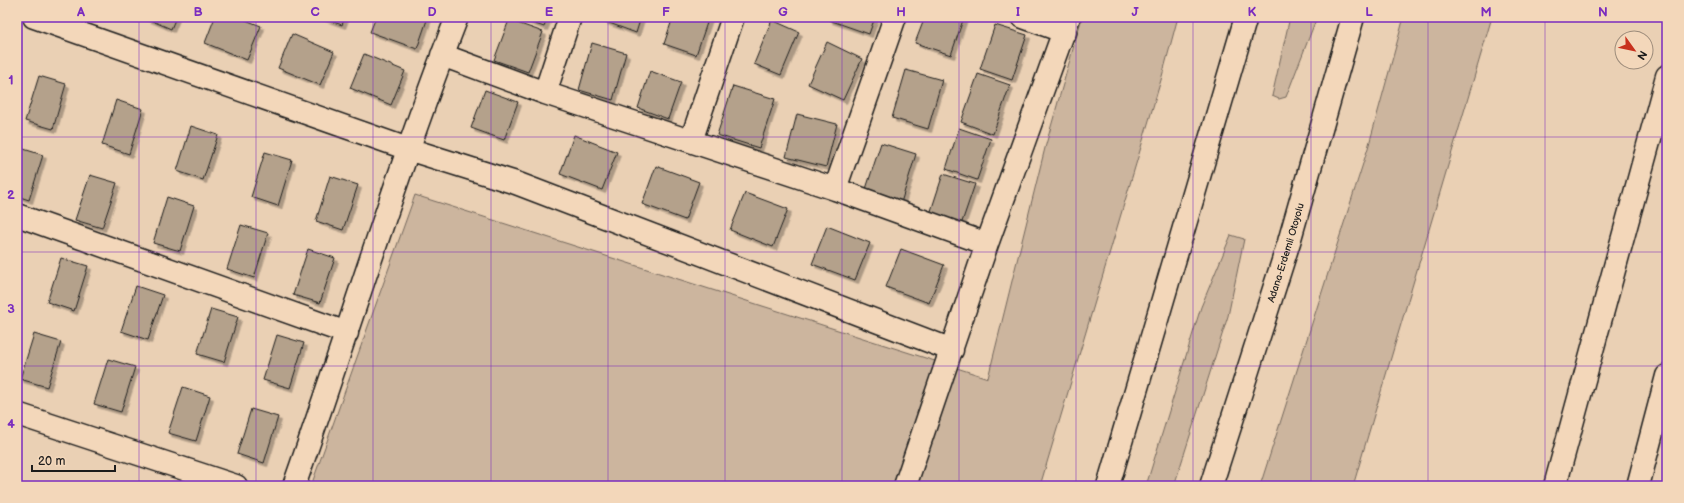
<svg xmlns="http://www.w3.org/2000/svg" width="1684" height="503" font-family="'Balsamiq Sans',sans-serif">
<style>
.green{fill:#ccb59e;stroke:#74685d}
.building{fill:#b4a18b;stroke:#1c1c1c;filter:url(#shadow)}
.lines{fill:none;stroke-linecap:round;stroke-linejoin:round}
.minor-casing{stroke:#1c1c1c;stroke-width:25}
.highway-casing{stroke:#1c1c1c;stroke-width:25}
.minor{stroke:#f3d7ba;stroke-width:22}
.highway{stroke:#f3d7ba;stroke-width:22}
.grid{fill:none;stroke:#7b2cbf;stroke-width:1;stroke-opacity:0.55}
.labels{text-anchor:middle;stroke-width:3.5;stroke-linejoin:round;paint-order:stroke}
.street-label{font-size:10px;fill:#1c1c1c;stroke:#f3d7ba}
.neatline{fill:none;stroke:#7b2cbf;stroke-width:1.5}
.grid-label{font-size:13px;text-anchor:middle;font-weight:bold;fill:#7b2cbf}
</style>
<defs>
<filter id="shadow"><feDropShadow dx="3.5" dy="3.5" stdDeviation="0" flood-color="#0004"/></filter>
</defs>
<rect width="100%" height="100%" fill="#ead0b4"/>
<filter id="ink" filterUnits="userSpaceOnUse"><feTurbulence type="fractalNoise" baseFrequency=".025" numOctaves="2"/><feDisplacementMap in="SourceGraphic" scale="8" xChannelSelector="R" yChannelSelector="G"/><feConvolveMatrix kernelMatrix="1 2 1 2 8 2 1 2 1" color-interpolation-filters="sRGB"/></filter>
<g filter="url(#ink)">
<!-- green -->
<path class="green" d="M 1082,17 L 1178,17 L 1161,80 L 1040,486 L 311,486 L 415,195 L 988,378 L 1045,148 Z
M 1290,17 L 1317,17 L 1286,97 L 1279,99 L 1272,96 Z
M 1404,17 L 1492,17 L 1353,486 L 1260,486 L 1368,148 Z
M 1231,235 L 1244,239 L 1228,316 L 1174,486 L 1146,486 L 1201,307 Z"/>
<!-- building -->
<path class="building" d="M 143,17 L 176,17 L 171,29 Z
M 215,17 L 238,17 L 261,26 L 247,60 L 205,43 Z
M 320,17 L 345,17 L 342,25 Z
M 376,17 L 428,17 L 417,49 L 370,32 Z
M 516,17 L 548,17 L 544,27 Z
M 605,17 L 641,17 L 636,33 L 604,21 Z
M 673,17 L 709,17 L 696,55 L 664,44 Z
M 830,17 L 875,17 L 869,34 L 829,20 Z
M 925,17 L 964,17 L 951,55 L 915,43 Z
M 509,20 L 543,32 L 528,72 L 494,60 Z
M 772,20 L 799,32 L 781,75 L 754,64 Z
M 995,25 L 1027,35 L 1012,80 L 980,69 Z
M 292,34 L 334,52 L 320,85 L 278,68 Z
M 827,42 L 862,59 L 843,100 L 808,84 Z
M 592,43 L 626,53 L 613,100 L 579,90 Z
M 364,54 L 405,71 L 391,105 L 350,88 Z
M 906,70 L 942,80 L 928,129 L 892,118 Z
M 650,71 L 681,82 L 668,119 L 638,108 Z
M 978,74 L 1010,85 L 993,134 L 961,122 Z
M 39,76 L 66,84 L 53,129 L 25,121 Z
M 733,86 L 775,99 L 759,148 L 717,135 Z
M 485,90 L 518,102 L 504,140 L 471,128 Z
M 116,100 L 143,109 L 129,154 L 102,145 Z
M 797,114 L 837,124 L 826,167 L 786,157 Z
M 191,126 L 218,135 L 203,180 L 177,171 Z
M 959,128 L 991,139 L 977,180 L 946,169 Z
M 574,135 L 617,152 L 602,190 L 560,174 Z
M 881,143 L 916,154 L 900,206 L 864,195 Z
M 17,147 L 43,155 L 29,200 L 17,196 Z
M 265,152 L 292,160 L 278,206 L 251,197 Z
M 656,166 L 699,182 L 685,220 L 642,204 Z
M 943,174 L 975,184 L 961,225 L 930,214 Z
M 90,175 L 117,183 L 102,228 L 75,220 Z
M 330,176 L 358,185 L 343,230 L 316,221 Z
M 745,193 L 788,209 L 773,247 L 730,230 Z
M 167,197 L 194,206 L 180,251 L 153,243 Z
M 241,225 L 268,233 L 254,278 L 227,269 Z
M 827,226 L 870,243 L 855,280 L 812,264 Z
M 308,249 L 335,258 L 320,303 L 293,295 Z
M 901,249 L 944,265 L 929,303 L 886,287 Z
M 61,258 L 88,266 L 74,311 L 47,302 Z
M 136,286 L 163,295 L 148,340 L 121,331 Z
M 211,309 L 238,317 L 224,362 L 197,354 Z
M 34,334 L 61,342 L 47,387 L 20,379 Z
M 277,335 L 304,343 L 290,388 L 263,380 Z
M 108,359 L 135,367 L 121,412 L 94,404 Z
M 183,387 L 210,396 L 196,441 L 168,433 Z
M 251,409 L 278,417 L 264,463 L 237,454 Z"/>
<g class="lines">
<defs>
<path id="minor" d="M 34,17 L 408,149 L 516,183 L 952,350
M 1023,17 L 1065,32
M 442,55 L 545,93 L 835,189 L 987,244
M 545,93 L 570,17
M 691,141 L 733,17
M 835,189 L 895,17
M 17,215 L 347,333
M 17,414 L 236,486
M 294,486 C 349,330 397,171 457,17
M 905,486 L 987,244 L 1069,17
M 1555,486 L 1667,76
M 1638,486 L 1667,376"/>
<g id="highway">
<path d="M 1108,486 L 1246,17"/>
<path id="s1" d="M 1211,486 L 1289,242 L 1353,17"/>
</g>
</defs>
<!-- minor casing -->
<use href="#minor" class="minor-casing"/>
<!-- highway casing -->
<use href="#highway" class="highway-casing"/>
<!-- minor -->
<use href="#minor" class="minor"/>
<!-- highway -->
<use href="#highway" class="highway"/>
</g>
</g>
<!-- grid -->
<path class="grid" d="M 139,17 L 139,486M 256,17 L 256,486M 373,17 L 373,486M 491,17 L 491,486M 608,17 L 608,486M 725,17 L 725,486M 842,17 L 842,486M 959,17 L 959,486M 1076,17 L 1076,486M 1193,17 L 1193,486M 1311,17 L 1311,486M 1428,17 L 1428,486M 1545,17 L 1545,486M 17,137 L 1667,137M 17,252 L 1667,252M 17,366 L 1667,366"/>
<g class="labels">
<!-- street labels -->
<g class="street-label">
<text dy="4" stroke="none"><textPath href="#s1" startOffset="245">Adana-Erdemli Otoyolu</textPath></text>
</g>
</g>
<!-- margin -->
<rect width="1684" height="503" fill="none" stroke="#f3d7ba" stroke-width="44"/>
<!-- north arrow -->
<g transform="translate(1634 50) rotate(123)"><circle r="19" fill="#f3d7ba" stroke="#9d8c7b"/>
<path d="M0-3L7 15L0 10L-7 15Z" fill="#c8321e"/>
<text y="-6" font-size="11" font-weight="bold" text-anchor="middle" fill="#1c1c1c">N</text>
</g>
<!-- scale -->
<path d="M32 465v6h83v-6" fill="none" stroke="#1c1c1c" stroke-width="2"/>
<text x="38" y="465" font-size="12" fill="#1c1c1c" stroke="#f3d7ba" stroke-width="3" paint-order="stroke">20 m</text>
<rect x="22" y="22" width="1640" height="459" class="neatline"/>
<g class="grid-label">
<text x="81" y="16">A</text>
<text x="198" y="16">B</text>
<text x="315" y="16">C</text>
<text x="432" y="16">D</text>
<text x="549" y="16">E</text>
<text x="666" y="16">F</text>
<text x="783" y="16">G</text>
<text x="901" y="16">H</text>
<text x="1018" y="16">I</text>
<text x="1135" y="16">J</text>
<text x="1252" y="16">K</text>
<text x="1369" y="16">L</text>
<text x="1486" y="16">M</text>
<text x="1603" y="16">N</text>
<text x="11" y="84">1</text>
<text x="11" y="199">2</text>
<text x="11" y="313">3</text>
<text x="11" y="428">4</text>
</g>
</svg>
